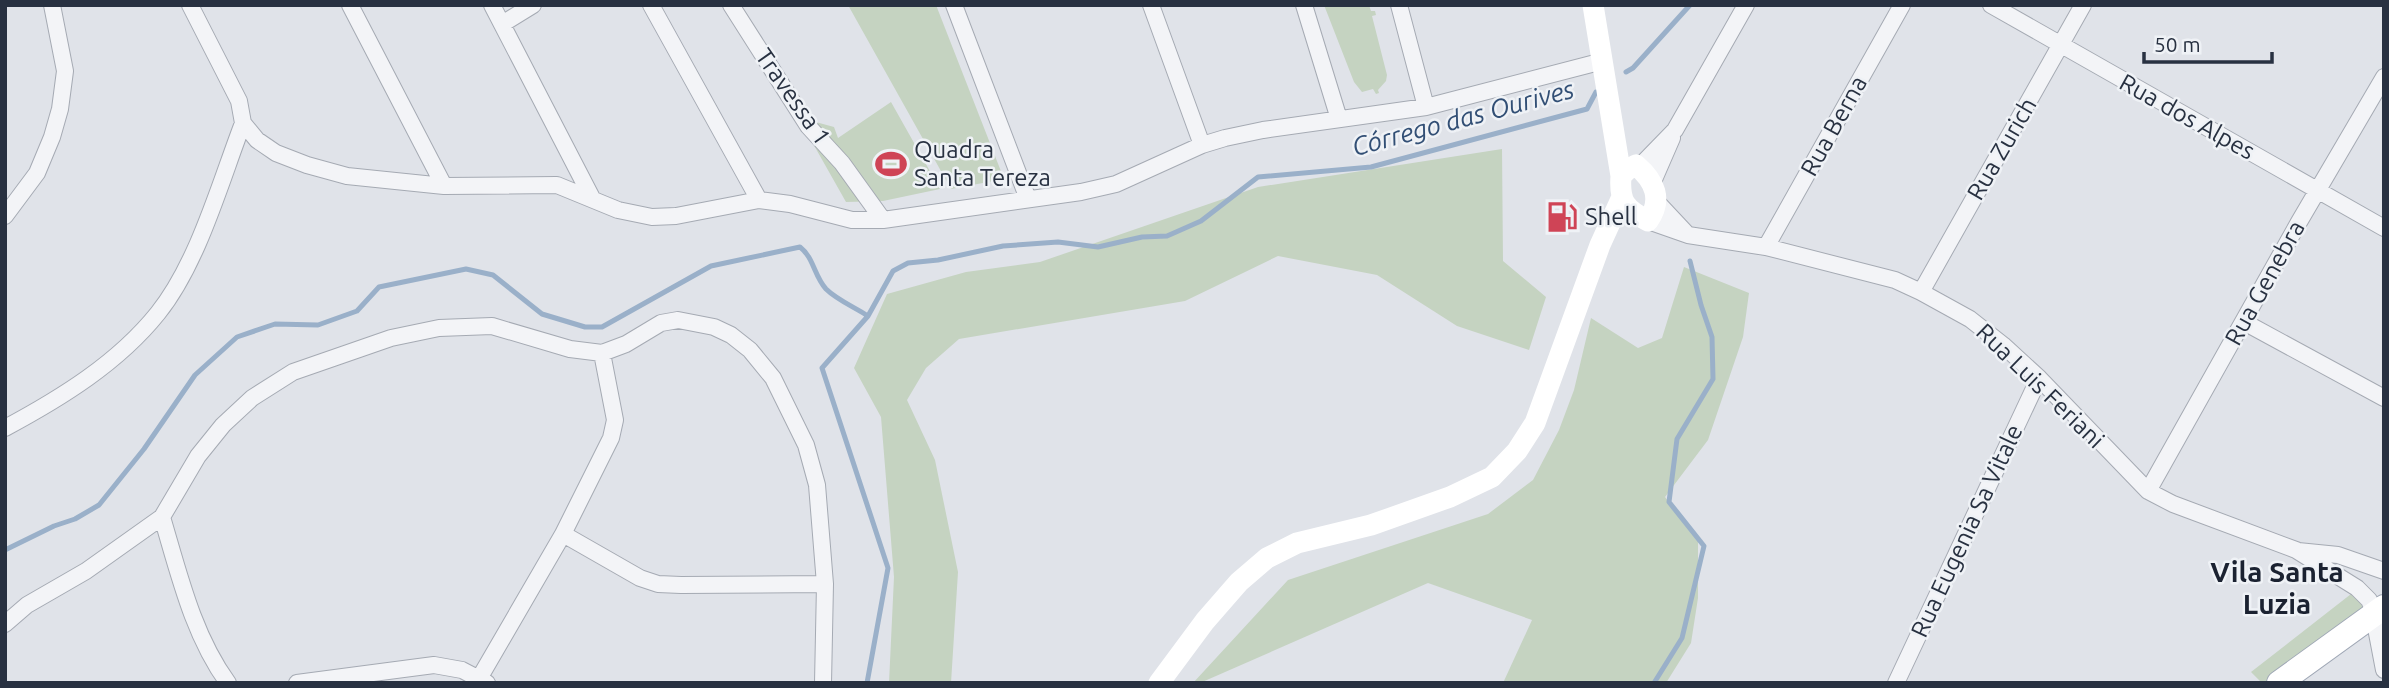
<svg xmlns="http://www.w3.org/2000/svg" width="2389" height="688" font-family="Ubuntu,sans-serif">
<style>
.green{fill:#c5d3c1}
.lines{fill:none;stroke-linecap:round;stroke-linejoin:round}
.stream{stroke:#9ab0c9;stroke-width:5}
.minor-casing{stroke:#a5aab3;stroke-width:18}
.primary-casing{stroke:#9fa7b5;stroke-width:26}
.minor{stroke:#f3f4f7;stroke-width:16}
.secondary{stroke:#fff;stroke-width:21}
.primary{stroke:#fff;stroke-width:24}
.labels{text-anchor:middle;stroke-width:5;stroke-linejoin:round;paint-order:stroke}
.street-label{font-size:24px;fill:#283141;stroke:#eff2f6}
.poi-label{font-size:24px;fill:#283141;stroke:#eff2f6;text-anchor:start}
.water-label{font-size:26px;font-style:italic;fill:#324f75;stroke:#eff2f6}
.quarter-label{font-size:28px;font-weight:bold;fill:#1b2231;stroke:#eff2f6}
</style>
<rect width="100%" height="100%" fill="#e0e3e9"/>
<!-- green -->
<path class="green" d="M 848,5 L 936,5 L 1004,179 L 951,189 Z
M 1324,5 L 1369,5 L 1371,11 L 1375,11 L 1376,15 L 1372,16 L 1387,75 L 1386,81 L 1378,90 L 1379,93 L 1376,94 L 1373,89 L 1362,92 L 1354,82 Z
M 891,102 L 940,189 L 883,201 L 846,202 L 807,133 L 812,121 L 834,127 L 838,138 Z
M 1502,149 L 1503,261 L 1546,297 L 1529,350 L 1457,326 L 1377,275 L 1278,256 L 1185,301 L 959,339 L 926,368 L 907,400 L 935,460 L 958,572 L 951,683 L 889,683 L 894,577 L 881,417 L 854,368 L 887,294 L 966,272 L 1040,262 L 1258,187 Z
M 1684,267 L 1749,293 L 1743,337 L 1708,440 L 1665,497 L 1698,539 L 1698,598 L 1691,643 L 1666,683 L 1503,683 L 1532,620 L 1428,583 L 1200,683 L 1193,683 L 1288,580 L 1488,514 L 1533,480 L 1559,430 L 1574,390 L 1591,318 L 1638,348 L 1662,338 Z
M 2351,594 L 2361,603 L 2365,616 L 2272,683 L 2262,683 L 2251,672 Z"/>
<g class="lines">
<!-- stream -->
<path class="stream" d="M 1626,72 L 1633,68 L 1690,5
M 5,550 L 54,526 L 75,519 L 99,505 L 144,449 L 195,375 L 237,337 L 275,324 L 318,325 L 357,311 L 379,287 L 466,269 L 493,275 L 542,314 L 585,327 L 602,327 L 711,266 L 800,247 C 814,258 814,276 826,289 C 837,300 856,308 868,316 L 893,271 L 908,263 L 938,260 L 1003,246 L 1058,242 L 1098,247 L 1142,237 L 1167,236 L 1201,221 L 1258,177 L 1371,167 L 1587,109 L 1596,92
M 867,683 L 888,568 L 822,368 L 868,316
M 1654,683 L 1682,638 L 1704,546 L 1669,502 L 1677,439 L 1713,379 L 1712,337 L 1701,305 L 1690,261"/>
<defs>
<path id="minor" d="M 190,5 L 239,101 L 243,123 L 257,140 L 276,153 L 307,165 L 347,176 L 444,186 L 557,185 L 618,210 L 652,217 L 676,216 L 759,200 L 790,204 L 852,220 L 883,220 L 1081,192 L 1116,184 L 1202,145 L 1225,138 L 1263,130 L 1426,107 L 1603,61
M 350,5 L 444,186
M 492,5 L 592,198
M 651,5 L 759,200
M 731,5 L 808,126 L 842,163 L 883,220
M 954,5 L 1028,199
M 1151,5 L 1202,145
M 1304,5 L 1339,119
M 1399,5 L 1426,107
M 1991,5 L 2384,228
M 502,24 L 533,5
M 1639,167 L 1675,130 L 1746,5
M 1652,184 L 1672,138
M 1656,201 L 1686,233
M 5,216 L 37,173 L 52,137 L 60,109 L 65,71 L 52,5
M 1648,221 L 1688,235 L 1766,247 L 1895,280 L 1921,292 L 1970,319 L 2003,345 L 2039,378 L 2148,491 L 2173,504 L 2296,550 L 2357,588 L 2369,600 L 2372,607 L 2384,670
M 1766,247 L 1902,5
M 1921,292 L 2083,5
M 2244,322 L 2384,398
M 5,428 C 61,398 118,363 158,313 C 198,263 220,183 243,123
M 2148,491 L 2299,222 L 2384,77
M 162,517 C 179,574 193,635 228,683
M 563,534 L 640,578 L 658,584 L 681,585 L 825,584
M 2298,551 L 2338,555 L 2384,571
M 5,624 L 27,605 L 86,571 L 162,517 L 198,456 L 223,425 L 252,398 L 293,372 L 391,338 L 439,328 L 492,326 L 570,349 L 602,353 L 626,344 L 661,323 L 678,320 L 714,327 L 731,335 L 750,350 L 773,378 L 806,445 L 817,485 L 825,584 L 823,683
M 480,677 L 563,534 L 611,438 L 615,420 L 602,353
M 297,683 L 434,665 L 462,670 L 487,683
M 1896,683 L 2039,378"/>
<path id="primary" d="M 2279,683 L 2384,607"/>
</defs>
<!-- minor casing -->
<use href="#minor" class="minor-casing"/>
<!-- primary casing -->
<use href="#primary" class="primary-casing"/>
<!-- minor -->
<use href="#minor" class="minor"/>
<!-- secondary -->
<path class="secondary" d="M 1593,5 L 1621,176
M 1636,165 C 1655,181 1663,200 1648,221 C 1625,209 1619,202 1621,176 L 1627,170 Z
M 1159,683 L 1205,621 L 1239,582 L 1267,558 L 1297,543 L 1371,525 L 1450,497 L 1492,477 L 1517,451 L 1535,423 L 1600,245 L 1621,199"/>
<!-- primary -->
<use href="#primary" class="primary"/>
</g>
<!-- icons -->
<defs>
<symbol id="stadium-bare" viewBox="-9 -9 18 18"><path d="M0-5a6.5 5 0 1 0 0 10a6.5 5 0 1 0 0-10ZM-3.5-1.8h7v3.6h-7Z" fill="#cf4456" stroke="#eff2f6" stroke-width="2.5" paint-order="stroke"/></symbol>
<symbol id="fuel-bare" viewBox="-9 -9 18 18"><path d="M-5.5-6h7V0h2V4h1.3V-2.5L3-4.5l.8-.8L6-3V5H2.5V1h-1V6h-7ZM-4.2-4.7v3.2H.2V-4.7Z" fill="#cf4456" stroke="#eff2f6" stroke-width="2.5" paint-order="stroke"/></symbol>
</defs>
<g fill-rule="evenodd">
<use href="#stadium-bare" x="869" y="142" width="44" height="44"/>
<use href="#fuel-bare" x="1540" y="195" width="44" height="44"/>
</g>
<g class="labels">
<!-- street labels -->
<g class="street-label">
<text transform="translate(793 97) rotate(55)" y="8">Travessa 1</text>
<text transform="translate(2187 117) rotate(29)" y="8">Rua dos Alpes</text>
<text transform="translate(1834 126) rotate(-61)" y="8">Rua Berna</text>
<text transform="translate(2002 149) rotate(-60)" y="8">Rua Zurich</text>
<text transform="translate(2265 283) rotate(-61)" y="8">Rua Genebra</text>
<text transform="translate(2040 386) rotate(44)" y="8">Rua Luis Feriani</text>
<text transform="translate(1967 531) rotate(-65)" y="8">Rua Eugenia Sa Vitale</text>
</g>
<!-- poi labels -->
<g class="poi-label">
<text x="914" y="158">Quadra<tspan x="914" dy="28">Santa Tereza</tspan></text>
<text x="1585" y="225">Shell</text>
</g>
<!-- water labels -->
<g class="water-label">
<text transform="translate(1463 118) rotate(-15)" y="9">Córrego das Ourives</text>
</g>
<!-- quarter labels -->
<g class="quarter-label">
<text x="2277" y="582">Vila Santa<tspan x="2277" dy="32">Luzia</tspan></text>
</g>
</g>
<!-- border -->
<rect width="2389" height="688" fill="none" stroke="#283141" stroke-width="14"/>
<!-- scale -->
<path d="M2144 52v10h128v-10" fill="none" stroke="#283141" stroke-width="3.5"/>
<text x="2154" y="52" font-size="21" fill="#283141" stroke="#eff2f6" stroke-width="5" paint-order="stroke">50 m</text>
</svg>
